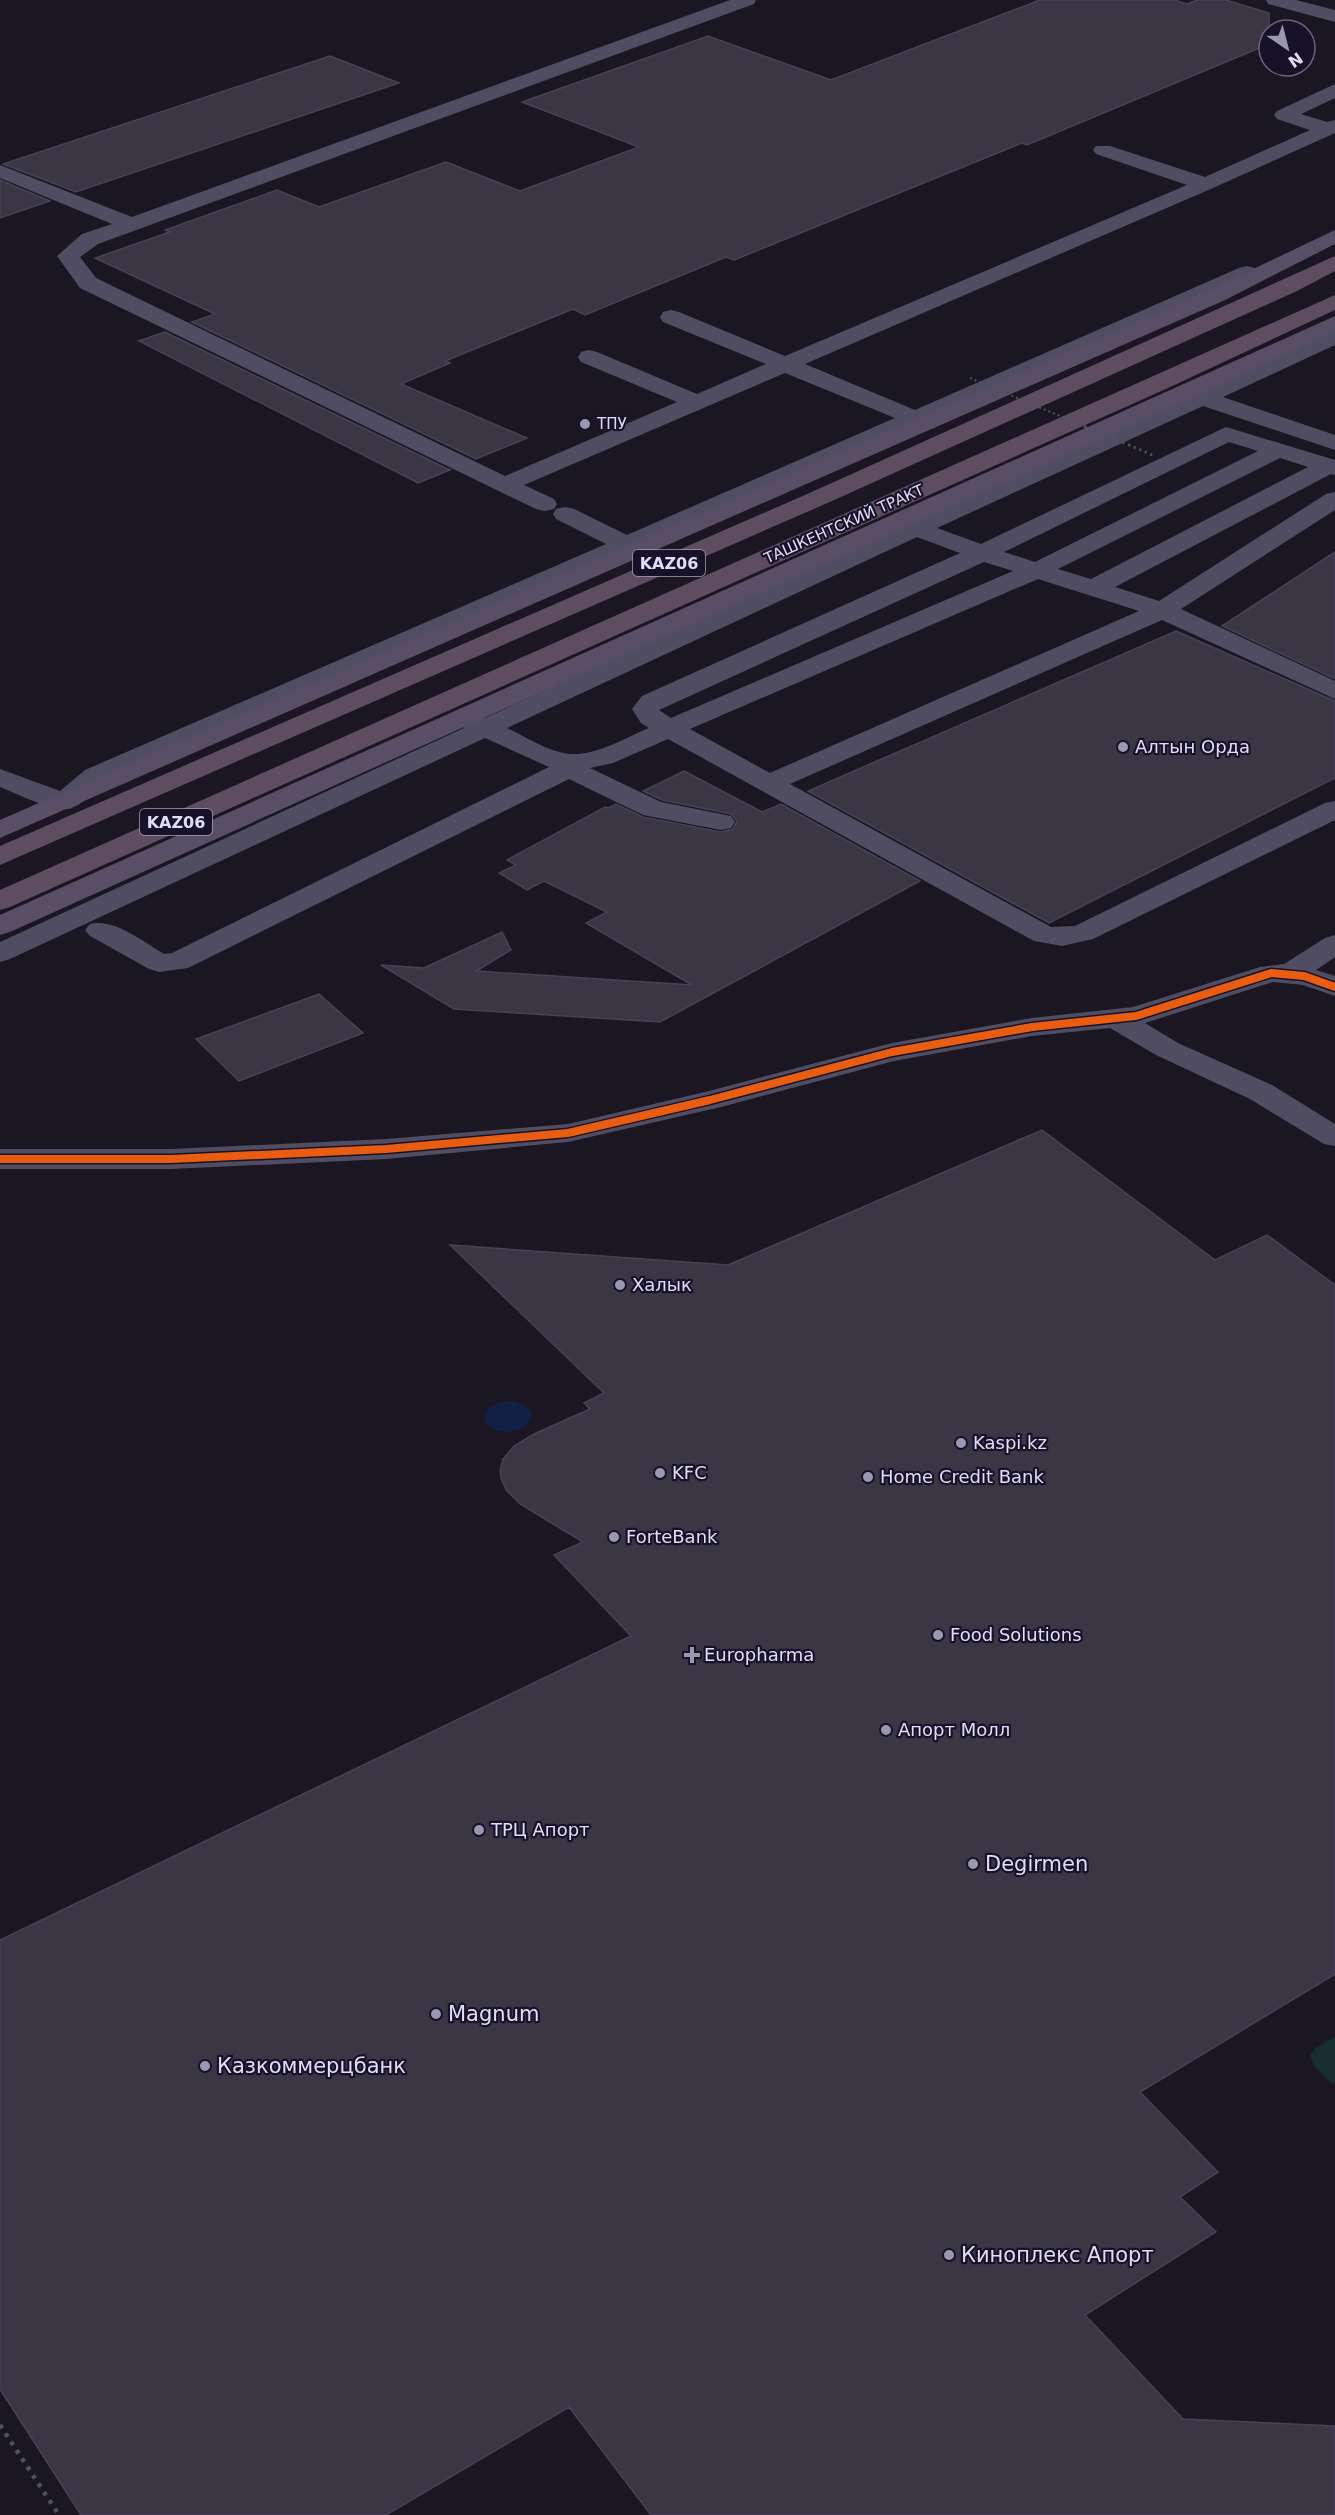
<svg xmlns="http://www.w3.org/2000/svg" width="1335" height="2515" font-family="'DejaVu Sans',sans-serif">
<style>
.green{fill:#172d30}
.water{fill:#122045}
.building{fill:#3a3644;stroke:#474256;stroke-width:1.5}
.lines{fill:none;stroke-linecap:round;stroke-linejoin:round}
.path{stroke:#4a5563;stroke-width:4.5;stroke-dasharray:4 6;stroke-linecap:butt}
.minor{fill:#504d63;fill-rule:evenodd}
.major{fill:#584e66;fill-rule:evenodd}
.highway{fill:#5e4d60;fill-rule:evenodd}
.path-bridge-far1{stroke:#4a5563;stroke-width:2;stroke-dasharray:2 3;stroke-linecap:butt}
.path-bridge{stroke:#4a5563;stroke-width:3;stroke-dasharray:2 4;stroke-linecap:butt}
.cycleway-casing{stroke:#181228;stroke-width:11}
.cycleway{stroke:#e95d12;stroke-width:8}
.poi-dot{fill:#9c97b0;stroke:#181228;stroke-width:2}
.labels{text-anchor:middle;stroke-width:4.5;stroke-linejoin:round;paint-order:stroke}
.far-poi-label{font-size:15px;fill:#e2dcfc;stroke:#181228;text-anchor:start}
.far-street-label{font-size:15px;fill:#e2dcfc;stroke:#181228}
.shield{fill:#181228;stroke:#a59fbc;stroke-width:1.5}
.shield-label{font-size:16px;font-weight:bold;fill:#e2dcfc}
.poi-label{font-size:18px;fill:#e2dcfc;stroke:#181228;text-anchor:start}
.near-poi-label{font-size:21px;fill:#e2dcfc;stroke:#181228;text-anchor:start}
</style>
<rect width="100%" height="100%" fill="#1a1723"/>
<!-- green -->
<path class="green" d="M 1335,2037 L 1335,2082 L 1332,2084 L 1315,2067 L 1310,2056 L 1316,2048 Z"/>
<!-- water -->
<path class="water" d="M 511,1401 C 521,1403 528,1406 532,1415 C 526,1435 501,1436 487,1424 C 479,1407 498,1402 511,1401 Z"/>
<!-- building -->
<path class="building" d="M 1040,0 L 1174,0 L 1187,4 L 1197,0 L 1226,0 L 1269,13 L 1269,44 L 1027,145 L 1022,143 L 734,260 L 726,257 L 585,315 L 573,309 L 445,361 L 450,363 L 401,384 L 527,438 L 476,459 L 192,322 L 215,314 L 95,258 L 170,232 L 165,230 L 277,190 L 319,207 L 446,162 L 520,191 L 639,147 L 522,102 L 708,36 L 831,80 Z
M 330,56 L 399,83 L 76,192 L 3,164 Z
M 0,180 L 50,201 L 0,218 Z
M 165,332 L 450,470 L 418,483 L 139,341 Z
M 1335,552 L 1335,679 L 1222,626 Z
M 1176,631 L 1335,701 L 1335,778 L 1049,923 L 808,791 Z
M 684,771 L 762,812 L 781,804 L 920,881 L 660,1022 L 454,1009 L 381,965 L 424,968 L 502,932 L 511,950 L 476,971 L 692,985 L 586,923 L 607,912 L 544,881 L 527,890 L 499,873 L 516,865 L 507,860 L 605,807 L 608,808 L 616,804 L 643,817 L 721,832 L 733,829 L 737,821 L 731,814 L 662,800 L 643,791 Z
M 319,994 L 363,1033 L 239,1081 L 196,1039 Z
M 1042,1130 L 1215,1260 L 1267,1235 L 1335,1285 L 1335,1974 L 1140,2092 L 1218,2172 L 1180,2197 L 1216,2232 L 1085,2315 L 1183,2419 L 1335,2426 L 1335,2515 L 651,2515 L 569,2407 L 386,2515 L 81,2515 L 0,2389 L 0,1940 L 631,1636 L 554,1555 L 583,1542 L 520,1504 L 507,1491 L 502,1481 L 500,1471 L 503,1459 L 514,1446 L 534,1434 L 590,1409 L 584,1403 L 604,1393 L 450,1245 L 728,1265 Z"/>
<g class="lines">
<!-- path -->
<path class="path" d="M 0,2425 L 59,2515"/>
<!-- minor -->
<path class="minor" d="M 730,0 L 756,0 L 754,4 L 98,244 L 80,257 L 96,278 L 505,476 L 677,402 L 581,362 L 578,357 L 581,352 L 589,350 L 597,352 L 697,394 L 766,364 L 663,322 L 660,317 L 663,312 L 671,310 L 679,312 L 785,356 L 1187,185 L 1096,154 L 1093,150 L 1096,146 L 1110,146 L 1205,177 L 1310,130 L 1277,119 L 1274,115 L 1277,111 L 1335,84 L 1335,98 L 1301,114 L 1327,122 L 1335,120 L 1335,133 L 1213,188 L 805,364 L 915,410 L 1239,268 L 1247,266 L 1255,268 L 1258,273 L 1255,278 L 935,418 L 939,423 L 935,428 L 927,430 L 915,426 L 647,544 L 651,550 L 648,555 L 639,557 L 626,553 L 105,782 C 95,790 83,804 72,808 C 56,814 16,793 0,787 L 0,769 L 60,791 L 85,770 L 606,544 L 556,519 L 553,514 L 556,509 L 565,507 L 574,509 L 627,535 L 895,418 L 785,373 L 524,485 L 554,499 L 557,504 L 554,509 L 545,511 L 536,509 L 80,288 L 57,256 L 82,234 L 112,224 L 0,178 L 0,165 L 132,217 Z
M 1266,0 L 1296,0 L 1335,10 L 1335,22 L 1268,4 Z
M 1335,330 L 1335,345 L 1223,397 L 1335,435 L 1335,450 L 1203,406 L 937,528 L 981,544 L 1226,427 L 1335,460 L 1335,475 L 1331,474 L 1115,587 L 1159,601 L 1326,494 L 1335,492 L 1335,510 L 1181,609 L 1335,681 L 1335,699 L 1162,620 L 790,784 L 1051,927 L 1075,926 L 1325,803 L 1335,801 L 1335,820 L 1093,939 L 1062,946 L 1034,941 L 668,739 L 613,763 L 590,768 L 661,802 L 731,816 L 735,822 L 731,828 L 721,830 L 643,815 L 569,779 L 188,968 L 159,972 L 149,969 L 90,936 L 85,930 L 90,924 C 115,918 143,942 164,954 L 172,953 L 549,767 L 485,738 L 10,959 L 0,962 L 0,942 L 464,728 L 460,722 L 464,716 L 473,714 L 485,718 L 896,528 L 893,524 L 896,519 L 905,517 L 915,519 L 1183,398 L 1180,394 L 1184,389 L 1192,387 L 1201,389 ZM 1229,442 L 1258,451 L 1035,562 L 1004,552 ZM 1280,458 L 1308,467 L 1091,579 L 1058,569 ZM 917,537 L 960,553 L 642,696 L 632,709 L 641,723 L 649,728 C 622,739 589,761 559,752 C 541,747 524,736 507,728 ZM 984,562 L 1013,571 L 671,718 L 659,710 ZM 1038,579 L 1139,611 L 770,773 L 690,729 Z
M 1335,935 L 1335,957 L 1316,970 L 1335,976 L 1335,996 L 1303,985 L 1273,982 L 1145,1023 L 1178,1043 L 1272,1085 L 1335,1124 L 1335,1146 L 1324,1144 L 1250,1099 L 1156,1055 L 1110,1028 L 1032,1036 L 894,1061 L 721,1107 L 568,1142 L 386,1159 L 171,1169 L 0,1169 L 0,1149 L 171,1149 L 386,1139 L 568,1124 L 705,1092 L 892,1043 L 1032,1018 L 1133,1007 L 1260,967 L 1284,964 L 1325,938 Z"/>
<!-- major -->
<path class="major" d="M 1335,230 L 1335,244 L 1223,301 L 0,838 L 0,820 L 1207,291 Z
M 1335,316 L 1335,331 L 1195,397 L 10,932 L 0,935 L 0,915 Z"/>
<!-- highway -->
<path class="highway" d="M 1335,256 L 1335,271 L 1297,291 L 832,501 L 0,865 L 0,846 L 814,491 Z
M 1335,295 L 1335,310 L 1168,388 L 10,907 L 0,910 L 0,890 Z"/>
<!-- path-bridge-far1 -->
<path class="path-bridge-far1" d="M 970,378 L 1088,428"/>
<!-- path-bridge -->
<path class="path-bridge" d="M 1084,426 L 1155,456"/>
<defs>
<path id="cycleway" d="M 0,1159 L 171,1159 L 386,1149 L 568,1133 L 710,1100 L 892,1052 L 1032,1027 L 1136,1016 L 1271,973 L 1304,976 L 1335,987"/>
</defs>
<!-- cycleway casing -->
<use href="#cycleway" class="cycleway-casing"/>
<!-- cycleway -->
<use href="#cycleway" class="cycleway"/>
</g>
<!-- markers -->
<g class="poi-dot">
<circle cx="585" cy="424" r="6"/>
<circle cx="1123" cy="747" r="6"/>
<circle cx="620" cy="1285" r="6"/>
<circle cx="961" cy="1443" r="6"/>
<circle cx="660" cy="1473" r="6"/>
<circle cx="868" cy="1477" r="6"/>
<circle cx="614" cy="1537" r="6"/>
<circle cx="938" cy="1635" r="6"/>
<path d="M689 1646h6v6h6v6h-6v6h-6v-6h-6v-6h6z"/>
<circle cx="886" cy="1730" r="6"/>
<circle cx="479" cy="1830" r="6"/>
<circle cx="973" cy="1864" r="6"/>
<circle cx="436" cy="2014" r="6"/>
<circle cx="205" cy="2066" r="6"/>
<circle cx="949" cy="2255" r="6"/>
</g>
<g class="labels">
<!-- far-poi labels -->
<g class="far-poi-label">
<text x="597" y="429">ТПУ</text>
</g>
<!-- far-street labels -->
<g class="far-street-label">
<text transform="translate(844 524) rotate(-24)" y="5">ТАШКЕНТСКИЙ ТРАКТ</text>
</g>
<!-- shield labels -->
<g class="shield">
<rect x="633" y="550" width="72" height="26" rx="4.5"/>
<rect x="140" y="809" width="72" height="26" rx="4.5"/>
</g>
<g class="shield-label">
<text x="669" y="569">KАZ06</text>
<text x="176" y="828">KАZ06</text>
</g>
<!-- poi labels -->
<g class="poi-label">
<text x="1135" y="753">Алтын Орда</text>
<text x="632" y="1291">Халык</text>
<text x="973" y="1449">Kaspi.kz</text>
<text x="672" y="1479">KFC</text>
<text x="880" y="1483">Home Credit Bank</text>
<text x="626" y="1543">ForteBank</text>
<text x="950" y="1641">Food Solutions</text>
<text x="704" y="1661">Europharma</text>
<text x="898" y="1736">Апорт Молл</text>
<text x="491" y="1836">ТРЦ Апорт</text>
</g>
<!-- near-poi labels -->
<g class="near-poi-label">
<text x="985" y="1871">Degirmen</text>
<text x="448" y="2021">Magnum</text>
<text x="217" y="2073">Казкоммерцбанк</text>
<text x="961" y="2262">Киноплекс Апорт</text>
</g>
</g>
<!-- north arrow -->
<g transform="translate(1287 48) rotate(145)"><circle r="28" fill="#181228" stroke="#69637d" stroke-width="1.5"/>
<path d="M0-4.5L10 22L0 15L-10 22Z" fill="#9c97b0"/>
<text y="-9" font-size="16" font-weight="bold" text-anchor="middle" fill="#e2dcfc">N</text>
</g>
</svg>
